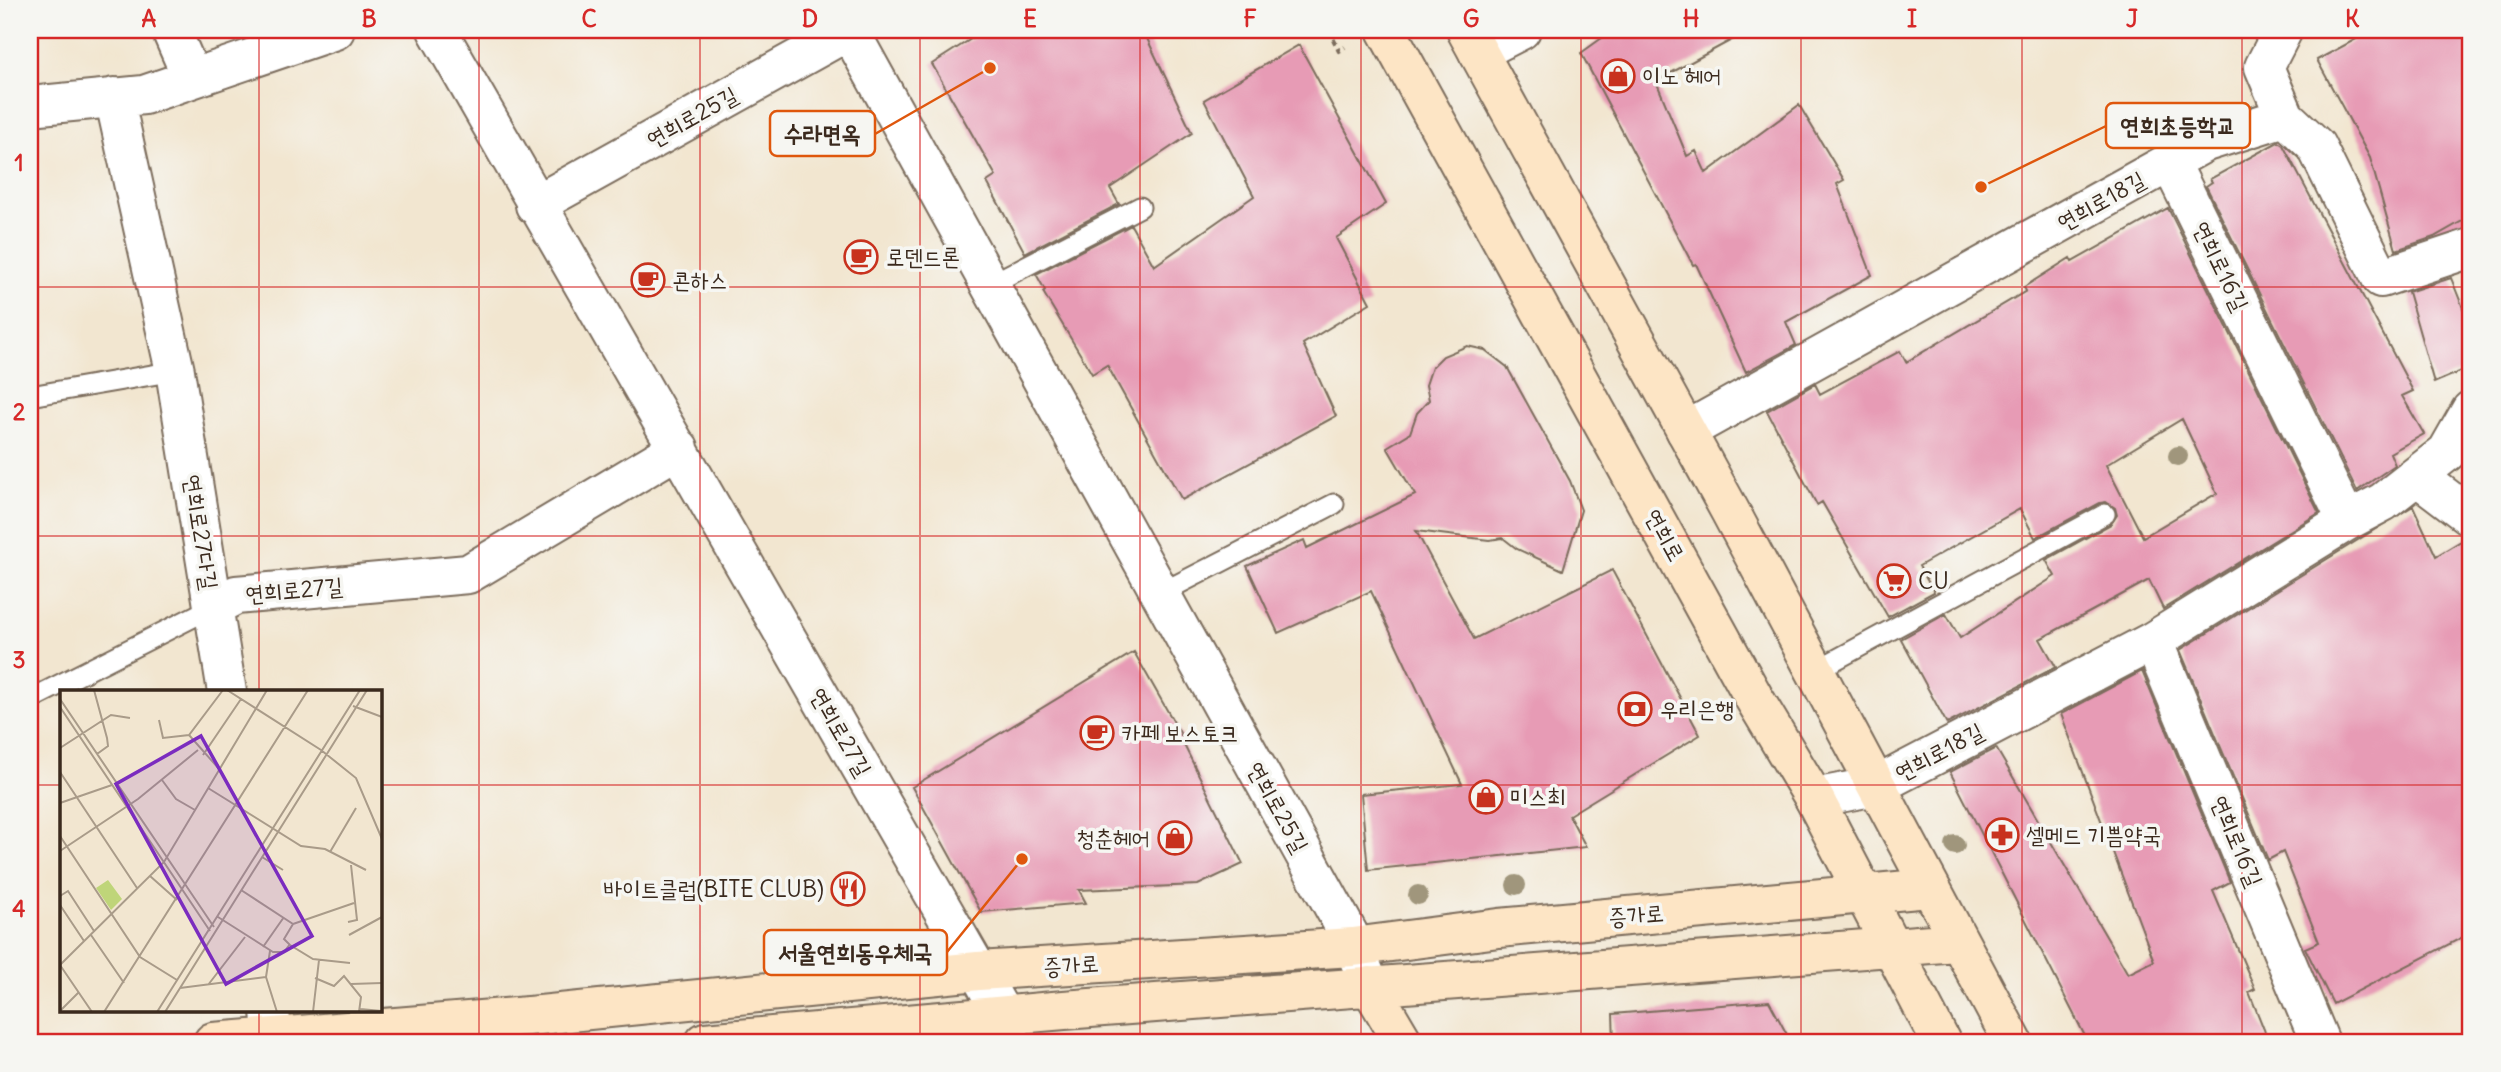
<svg xmlns="http://www.w3.org/2000/svg" width="2501" height="1072" font-family="Delius,'Poor Story',sans-serif">
<style>
.building{fill:#e79bb5;fill-rule:evenodd}
.lines{fill:none;stroke-linecap:round;stroke-linejoin:round}
.lane-casing{stroke:#7b6c5c;stroke-width:23}
.street-casing{stroke:#7b6c5c;stroke-width:42}
.secondary-casing{stroke:#7b6c5c;stroke-width:42}
.path{stroke:#7b6c5c;stroke-width:4.5;stroke-dasharray:5 5;stroke-linecap:butt}
.lane{stroke:#fff;stroke-width:19}
.street{stroke:#fff;stroke-width:38}
.secondary{stroke:#fde5c5;stroke-width:38}
.tree{fill:#a0967b}
.grid{fill:none;stroke:#d62828;stroke-width:2;stroke-opacity:0.55}
.labels{text-anchor:middle;stroke-width:7;stroke-linejoin:round;paint-order:stroke}
.poi-label{font-size:23px;fill:#3b2a1e;stroke:#f6f6f2;text-anchor:start}
.street-label{font-size:23px;fill:#3b2a1e;stroke:#f6f6f2}
.inset-road{fill:none;stroke:#a99b89;stroke-width:2}
.view{fill:#7b2cbf;fill-opacity:0.15;stroke:#7b2cbf;stroke-width:3.5}
.inset-edge{fill:none;stroke:#3b2a1e;stroke-width:3.5}
.leader{fill:none;stroke:#df570d;stroke-width:2.5}
.callout-dot{fill:#df570d;stroke:#f6f6f2;stroke-width:2.5}
.callout{fill:#f6f6f2;stroke:#df570d;stroke-width:2.5}
.callout-label{font-size:24px;text-anchor:middle;font-weight:bold;fill:#3b2a1e}
.neatline{fill:none;stroke:#d62828;stroke-width:2.5}
.grid-label{font-size:23px;text-anchor:middle;font-weight:bold;fill:#d62828}
</style>
<rect width="100%" height="100%" fill="#f6f6f2"/>
<filter id="ink" filterUnits="userSpaceOnUse"><feTurbulence type="fractalNoise" baseFrequency=".0143" numOctaves="2"/><feDisplacementMap in="SourceGraphic" scale="14" xChannelSelector="R" yChannelSelector="G"/><feConvolveMatrix kernelMatrix="1 2 1 2 8 2 1 2 1" color-interpolation-filters="sRGB"/></filter>
<filter id="wash" filterUnits="userSpaceOnUse"><feTurbulence type="fractalNoise" baseFrequency=".00686" numOctaves="4" result="noise"/><feDisplacementMap in="SourceGraphic" scale="28" xChannelSelector="R" yChannelSelector="G"/><feGaussianBlur stdDeviation="1.57" result="paint"/><feColorMatrix in="noise" values="0 0 0 0 0 0 0 0 0 0 0 0 0 0 0 0 0 1.4 0 .05"/><feComposite in="paint" operator="in"/></filter>
<g filter="url(#wash)">
<rect width="100%" height="100%" fill="#f2e6d0"/>
<g id="blocks">
<!-- building -->
<path class="building" d="M 985,30 L 1143,30 L 1192,133 L 1110,188 L 1119,204 L 1025,253 L 987,182 L 996,176 L 932,64 Z
M 1613,30 L 1750,30 L 1656,81 L 1687,156 L 1696,151 L 1706,173 L 1799,105 L 1844,180 L 1837,184 L 1872,275 L 1786,322 L 1796,345 L 1746,372 L 1696,264 L 1693,265 L 1581,53 Z
M 2373,30 L 2471,30 L 2471,216 L 2434,237 L 2396,250 L 2370,158 L 2317,60 Z
M 1299,45 L 1386,204 L 1336,238 L 1370,303 L 1303,344 L 1336,416 L 1182,500 L 1107,365 L 1092,374 L 1043,292 L 1045,290 L 1036,274 L 1131,225 L 1154,266 L 1254,196 L 1204,100 Z
M 2278,142 L 2283,145 L 2413,391 L 2402,396 L 2424,434 L 2390,453 L 2395,465 L 2357,491 L 2206,186 L 2212,182 L 2210,179 Z
M 2168,208 L 2319,513 L 2163,609 L 2149,580 L 2040,639 L 2056,667 L 1947,724 L 1901,639 L 1946,614 L 1960,638 L 2055,576 L 2046,560 L 2111,524 L 2117,515 L 2115,508 L 2106,502 L 2100,503 L 2035,538 L 2020,509 L 1919,566 L 1934,592 L 1888,617 L 1822,502 L 1817,505 L 1767,411 L 1815,384 L 1820,394 L 1900,351 L 1906,362 L 2026,291 L 2024,287 L 2070,258 L 2072,262 ZM 2182,419 L 2217,493 L 2143,537 L 2106,465 Z
M 2451,278 L 2471,328 L 2471,367 L 2434,383 L 2408,292 Z
M 1467,346 L 1485,350 L 1507,367 L 1570,481 L 1581,510 L 1563,570 L 1517,549 L 1503,538 L 1489,540 L 1416,531 L 1474,639 L 1612,570 L 1700,735 L 1569,815 L 1586,847 L 1368,870 L 1361,794 L 1462,784 L 1371,591 L 1278,633 L 1247,566 L 1304,540 L 1307,548 L 1415,495 L 1387,447 L 1410,433 L 1417,413 L 1429,400 L 1426,385 L 1432,367 L 1443,356 Z
M 2413,506 L 2436,556 L 2466,538 L 2471,538 L 2471,933 L 2333,1004 L 2305,948 L 2319,942 L 2283,852 L 2268,860 L 2180,650 Z
M 1134,652 L 1184,740 L 1182,741 L 1243,864 L 1198,885 L 1079,890 L 1086,903 L 981,912 L 912,787 Z
M 2142,671 L 2230,882 L 2213,891 L 2255,989 L 2249,992 L 2269,1042 L 2088,1042 L 1950,772 L 1996,748 L 2128,974 L 2154,961 L 2061,714 Z
M 1769,1001 L 1791,1042 L 1614,1042 L 1613,1014 Z"/>
</g>
</g>
<g filter="url(#ink)">
<use href="#blocks" fill-opacity="0" stroke="#7b6c5c" stroke-width="2"/>
<g class="lines">
<defs>
<path id="lane" d="M 991,284 L 1140,207
M 30,396 L 175,371
M 1161,593 L 1334,504
M 1815,671 L 2105,514
M 33,698 L 213,607"/>
<path id="street" d="M 171,30 L 192,78
M 437,30 L 978,971 L 1004,1017 L 1011,1042
M 849,30 L 1348,933 L 1370,986
M 2283,30 L 2264,67 L 2285,117
M 1478,52 L 1521,30
M 114,97 L 175,371 L 227,692
M 30,106 L 144,95 L 335,30
M 2170,162 L 2347,521
M 535,205 L 850,30
M 1686,431 L 2206,142 L 2285,117 L 2316,146 L 2381,278 L 2471,248
M 2417,476 L 2471,517
M 213,607 L 236,595 L 468,574 L 679,448
M 2153,641 L 2320,1042
M 1814,798 L 1876,786 L 2153,641 L 2347,521 L 2383,502 L 2447,452 L 2471,410
M 270,1011 L 273,1042"/>
<path id="secondary" d="M 1386,30 L 1754,698 L 1814,798 L 1941,1042
M 1466,30 L 1730,511 L 2013,1042
M 1370,986 L 1403,1042
M 213,1042 L 540,1015 L 978,971 L 1353,947 L 1499,928 L 1929,888
M 705,1042 L 1064,1010 L 1957,942"/>
</defs>
<!-- lane casing -->
<use href="#lane" class="lane-casing"/>
<!-- street casing -->
<use href="#street" class="street-casing"/>
<!-- secondary casing -->
<use href="#secondary" class="secondary-casing"/>
<!-- path -->
<path class="path" d="M 1329,30 L 1339,51 L 1345,47"/>
<!-- lane -->
<use href="#lane" class="lane"/>
<!-- street -->
<use href="#street" class="street"/>
<!-- secondary -->
<use href="#secondary" class="secondary"/>
</g>
<!-- trees -->
<g class="tree">
<circle cx="2178" cy="456" r="10"/>
<circle cx="1955" cy="845" r="10"/>
<circle cx="1516" cy="885" r="10"/>
<circle cx="1418" cy="895" r="10"/>
</g>
</g>
<!-- grid -->
<path class="grid" d="M 259,30 L 259,692M 479,30 L 479,1042M 700,30 L 700,1042M 920,30 L 920,1042M 1140,30 L 1140,1042M 1361,30 L 1361,1042M 1581,30 L 1581,1042M 1801,30 L 1801,1042M 2022,30 L 2022,1042M 2242,30 L 2242,1042M 30,287 L 2471,287M 30,536 L 2471,536M 30,785 L 61,785M 380,785 L 2471,785M 259,1011 L 259,1042"/>
<!-- icons -->
<defs>
<symbol id="shop-ring" viewBox="-11 -11 22 22"><circle r="9.5" fill="#f6f6f2" stroke="#c8321e" stroke-width="1.5"/><path d="M-5-2.5h2.3a2.7 3.5 0 0 1 5.4 0H5L5.5 6h-11ZM-1.5-2.5h3a1.5 2.3 0 0 0-3 0Z" fill="#c8321e"/></symbol>
<symbol id="cafe-ring" viewBox="-11 -11 22 22"><circle r="9.5" fill="#f6f6f2" stroke="#c8321e" stroke-width="1.5"/><path d="M-5.5-4.5H6V0H3Q3 3.5 0 3.5H-2.5Q-5.5 3.5-5.5 0ZM3-3.2v2h1.7v-2ZM-6 4.5H4V6H-6Z" fill="#c8321e"/></symbol>
<symbol id="supermarket-ring" viewBox="-11 -11 22 22"><circle r="9.5" fill="#f6f6f2" stroke="#c8321e" stroke-width="1.5"/><path d="M-6-5.5h2.5l.6 2H6L4.5 2H-2.5L-4.4-4H-6ZM-1.5 3.2a1.3 1.3 0 1 0 .1 0ZM3 3.2a1.3 1.3 0 1 0 .1 0Z" fill="#c8321e"/></symbol>
<symbol id="bank-ring" viewBox="-11 -11 22 22"><circle r="9.5" fill="#f6f6f2" stroke="#c8321e" stroke-width="1.5"/><path d="M-6-4H6V4H-6ZM0-2.3a2.3 2.3 0 1 0 0 4.6a2.3 2.3 0 1 0 0-4.6Z" fill="#c8321e"/></symbol>
<symbol id="pharmacy-ring" viewBox="-11 -11 22 22"><circle r="9.5" fill="#f6f6f2" stroke="#c8321e" stroke-width="1.5"/><path d="M-2-6h4v4h4v4h-4v4h-4v-4h-4v-4h4Z" fill="#c8321e"/></symbol>
<symbol id="restaurant-ring" viewBox="-11 -11 22 22"><circle r="9.5" fill="#f6f6f2" stroke="#c8321e" stroke-width="1.5"/><path d="M-5-6h1v4h1v-4h1v4h1v-4h1v5L-1.5 .5V6h-2V.5L-5-1ZM5-6V6H3V1.5H1.5Q1.5-4 5-6Z" fill="#c8321e"/></symbol>
</defs>
<g fill-rule="evenodd">
<use href="#shop-ring" x="1599" y="57" width="38" height="38"/>
<use href="#cafe-ring" x="842" y="238" width="38" height="38"/>
<use href="#cafe-ring" x="629" y="261" width="38" height="38"/>
<use href="#supermarket-ring" x="1875" y="562" width="38" height="38"/>
<use href="#bank-ring" x="1616" y="690" width="38" height="38"/>
<use href="#cafe-ring" x="1078" y="714" width="38" height="38"/>
<use href="#shop-ring" x="1467" y="778" width="38" height="38"/>
<use href="#pharmacy-ring" x="1983" y="816" width="38" height="38"/>
<use href="#shop-ring" x="1156" y="819" width="38" height="38"/>
<use href="#restaurant-ring" x="829" y="870" width="38" height="38"/>
</g>
<g class="labels">
<!-- poi labels -->
<g class="poi-label">
<text x="1642" y="84">이노 헤어</text>
<text x="886" y="265">로덴드론</text>
<text x="672" y="288">콘하스</text>
<text x="1918" y="589">CU</text>
<text x="1660" y="717">우리은행</text>
<text x="1122" y="741">카페 보스토크</text>
<text x="1510" y="805">미스최</text>
<text x="2026" y="843">셀메드 기쁨약국</text>
<text x="1150" y="846" text-anchor="end">청춘헤어</text>
<text x="824" y="897" text-anchor="end">바이트클럽(BITE CLUB)</text>
</g>
<!-- street labels -->
<g class="street-label">
<text transform="translate(692 117) rotate(-29)" y="8">연희로25길</text>
<text transform="translate(2101 201) rotate(-29)" y="8">연희로18길</text>
<text transform="translate(2221 266) rotate(64)" y="8">연희로16길</text>
<text transform="translate(201 532) rotate(81)" y="8">연희로27다길</text>
<text transform="translate(1665 535) rotate(61)" y="8">연희로</text>
<text transform="translate(294 590) rotate(-5)" y="8">연희로27길</text>
<text transform="translate(841 732) rotate(60)" y="8">연희로27길</text>
<text transform="translate(1939 752) rotate(-28)" y="8">연희로18길</text>
<text transform="translate(1278 807) rotate(61)" y="8">연희로25길</text>
<text transform="translate(2237 841) rotate(67)" y="8">연희로16길</text>
<text transform="translate(1636 915) rotate(-5)" y="8">증가로</text>
<text transform="translate(1071 965) rotate(-4)" y="8">증가로</text>
</g>
</g>
<!-- overview -->
<g transform="translate(60 690)">
<rect width="322" height="322" fill="#f2e6d0"/>
<path d="M 48,190 L 62,209 L 51,220 L 36,198 Z" fill="#bfd579"/>
<path class="inset-road" d="M 34,0 L 47,48 L 48,56 L 37,64M 167,0 L 261,60 L 296,88 L 322,149M 0,9 L 154,237M 293,16 L 322,27M 0,17 L 150,241M 99,30 L 103,48 L 129,45 L 163,0M 129,45 L 160,80M 0,58 L 51,25 L 70,28M 143,65 L 181,9M 0,82 L 77,198M 102,90 L 116,109 L 135,120M 148,98 L 241,156 L 265,159 L 306,180M 0,113 L 52,95M 0,146 L 80,267 L 117,290M 0,161 L 78,109 L 138,60M 270,162 L 296,118M 202,167 L 223,180M 90,186 L 117,210M 181,200 L 233,234 L 224,249 L 230,255 L 253,269 L 290,273M 0,206 L 8,201 L 34,241M 0,215 L 24,251M 158,227 L 213,262 L 224,262 L 230,254M 288,232 L 297,230 L 291,175M 233,234 L 294,213M 31,245 L 64,293M 289,245 L 322,227M 203,257 L 224,227M 210,261 L 206,287 L 217,322M 0,275 L 104,172 L 207,0M 0,275 L 32,322M 255,288 L 274,296 L 284,286 L 301,307 L 299,322M 291,294 L 322,293M 148,295 L 185,247M 120,298 L 206,287M 300,319 L 322,321M 0,321 L 19,302M 44,322 L 248,0M 97,322 L 300,0M 105,322 L 307,0M 253,322 L 259,270"/>
<path class="view" d="M 141,46 L 252,246 L 166,294 L 56,94 Z"/>
<rect width="322" height="322" class="inset-edge"/>
</g>
<!-- callouts -->
<path class="leader" d="M1981 187L2106 126M990 68L875 134M1022 859L947 952"/>
<g class="callout-dot">
<circle cx="1981" cy="187" r="7"/>
<circle cx="990" cy="68" r="7"/>
<circle cx="1022" cy="859" r="7"/>
</g>
<g class="callout">
<rect x="2106" y="103" width="144" height="45" rx="7"/>
<rect x="770" y="111" width="105" height="45" rx="7"/>
<rect x="764" y="930" width="183" height="45" rx="7"/>
</g>
<g class="callout-label">
<text x="2178" y="134">연희초등학교</text>
<text x="822" y="142">수라면옥</text>
<text x="855" y="961">서울연희동우체국</text>
</g>
<!-- margin -->
<rect width="2501" height="1072" fill="none" stroke="#f6f6f2" stroke-width="77"/>
<rect x="38" y="38" width="2424" height="996" class="neatline"/>
<g class="grid-label">
<text x="149" y="27">A</text>
<text x="369" y="27">B</text>
<text x="589" y="27">C</text>
<text x="810" y="27">D</text>
<text x="1030" y="27">E</text>
<text x="1250" y="27">F</text>
<text x="1471" y="27">G</text>
<text x="1691" y="27">H</text>
<text x="1912" y="27">I</text>
<text x="2132" y="27">J</text>
<text x="2352" y="27">K</text>
<text x="19" y="171">1</text>
<text x="19" y="420">2</text>
<text x="19" y="668">3</text>
<text x="19" y="917">4</text>
</g>
</svg>
